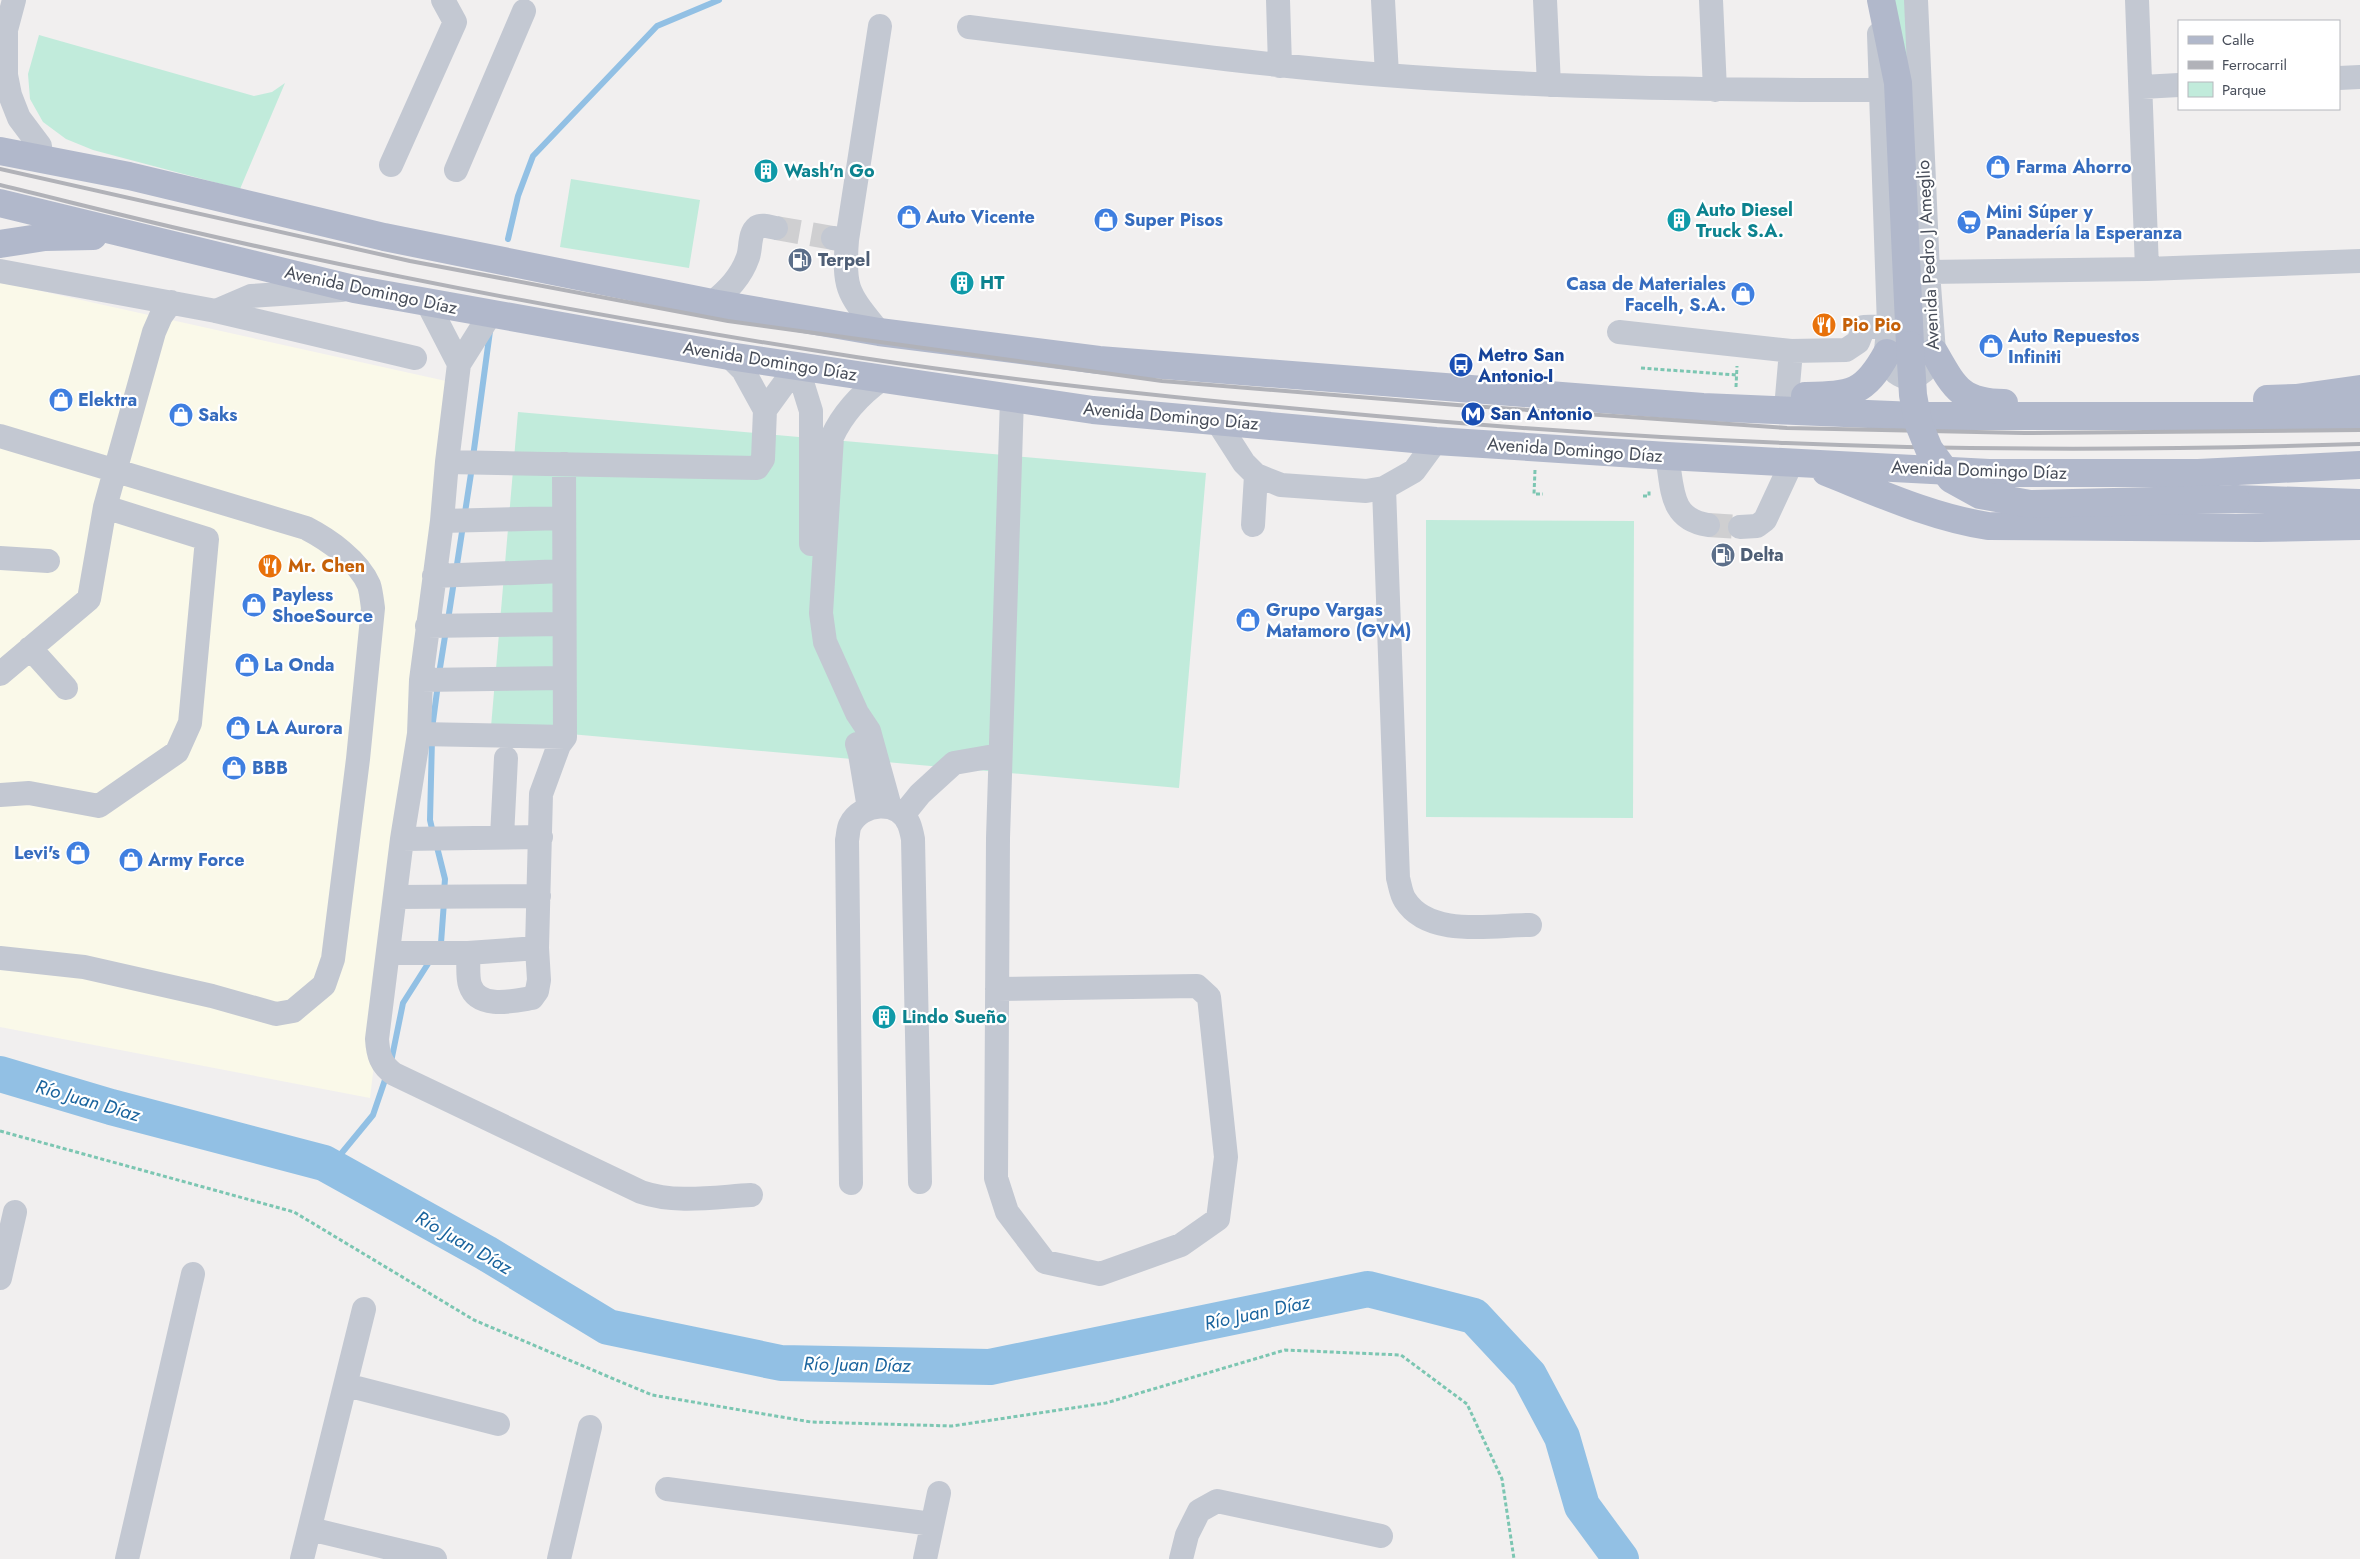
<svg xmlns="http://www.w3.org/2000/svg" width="2360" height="1559" font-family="Jost,sans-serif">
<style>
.commercial{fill:#faf9e9}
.green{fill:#c1ebdb}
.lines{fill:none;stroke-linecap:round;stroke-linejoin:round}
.stream{stroke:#92c0e4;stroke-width:6}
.river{stroke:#92c0e4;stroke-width:36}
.minor-tunnel{stroke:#cfcfd1;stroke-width:24;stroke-dasharray:24 12;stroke-linecap:butt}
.path{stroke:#7cc6b2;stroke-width:3;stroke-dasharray:4 2.5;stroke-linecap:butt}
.minor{stroke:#c3c8d2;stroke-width:24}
.major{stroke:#b1b8cb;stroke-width:28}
.rail{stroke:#b1b2b8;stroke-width:4}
.major-bridge{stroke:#b1b8cb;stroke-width:28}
.labels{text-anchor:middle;stroke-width:4.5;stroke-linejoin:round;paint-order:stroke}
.shop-label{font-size:18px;font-weight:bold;fill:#366cbe;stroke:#fff;text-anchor:start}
.culture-label{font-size:18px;font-weight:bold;fill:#0d838f;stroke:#fff;text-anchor:start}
.street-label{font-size:18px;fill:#484e5a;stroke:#fff}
.service-label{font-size:18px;font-weight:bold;fill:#4e5e75;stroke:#fff;text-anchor:start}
.food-label{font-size:18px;font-weight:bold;fill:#c56008;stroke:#fff;text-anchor:start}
.transit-label{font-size:18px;font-weight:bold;fill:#164399;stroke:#fff;text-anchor:start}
.water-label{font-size:19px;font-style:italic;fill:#19639d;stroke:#fff}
</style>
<rect width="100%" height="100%" fill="#f1efef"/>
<!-- commercial -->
<path class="commercial" d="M 0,282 L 455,383 L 370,1098 L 0,1027 Z"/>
<!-- green -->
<path class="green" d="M 1891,0 L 1909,0 L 1909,70 Z
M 39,35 L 254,96 L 272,92 L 285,83 L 240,189 L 93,150 L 66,139 L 43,122 L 30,99 L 28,74 Z
M 571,179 L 700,200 L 689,268 L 560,247 Z
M 518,412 L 1206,473 L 1179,788 L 491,727 Z
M 1426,520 L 1634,521 L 1633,818 L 1426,817 Z"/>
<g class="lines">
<!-- stream -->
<path class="stream" d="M 508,239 L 518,196 L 533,156 L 657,26 L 719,0
M 473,457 L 490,331
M 456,571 L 472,467
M 448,620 L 454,581
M 439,674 L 446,630
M 432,729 L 438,684
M 432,739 L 430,820 L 433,833
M 436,843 L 445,879 L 444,892
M 438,948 L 441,943 L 444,902
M 391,1062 L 403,1003 L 431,959
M 331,1166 L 373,1115 L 387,1074"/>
<!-- river -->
<path class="river" d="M 0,1074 L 111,1107 L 324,1163 L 486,1253 L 608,1327 L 781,1363 L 990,1367 L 1368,1289 L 1474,1316 L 1529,1375 L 1562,1437 L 1582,1506 L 1621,1559"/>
<!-- minor-tunnel -->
<path class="minor-tunnel" d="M 776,228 L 833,238
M 1708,525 L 1740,527"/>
<!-- path -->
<path class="path" d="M 1641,368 L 1737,375
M 1736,387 L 1737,366
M 1535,470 L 1534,494 L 1543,494
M 1643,496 L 1649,496 L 1649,490
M 0,1131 L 294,1212 L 474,1320 L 652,1395 L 811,1422 L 952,1426 L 1106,1403 L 1285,1350 L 1401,1355 L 1467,1404 L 1502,1479 L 1514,1559"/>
<!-- minor -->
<path class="minor" d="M 14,0 L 6,30 L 6,75 L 10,95 L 19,118 L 40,146
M 1278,0 L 1280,66
M 1383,0 L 1387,75
M 1545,0 L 1549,85
M 1711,0 L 1715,90
M 2137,0 L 2147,269
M 969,27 C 1107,44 1246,64 1385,75 C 1550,88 1716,90 1882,90
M 1879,34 L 1889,326 C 1888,337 1884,351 1888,361 C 1899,388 1930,378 1934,352 L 1928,272 L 1916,0
M 2339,78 L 2360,77
M 2142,87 L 2179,85
M 391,165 L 455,22 L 443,0
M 456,170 L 524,11
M 833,238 L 847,240 C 843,290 848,293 879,332
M 847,240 L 880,26
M 0,271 L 216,311 L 415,358
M 1928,272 L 2147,269 L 2360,261
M 427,302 L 459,364
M 712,303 C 728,290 741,277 748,257 C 751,249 749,233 757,227 C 762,224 770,227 776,228
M 216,311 L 251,296 L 341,290
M 491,313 L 459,364 L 447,462 L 757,468 L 763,459 L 765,410 L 743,370 L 729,356
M 1619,332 L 1791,351 L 1846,350 L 1858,342 L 1864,327 L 1889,326
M 797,366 L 811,411 L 811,544
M 882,379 C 861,394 843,413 832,437 L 821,613 L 825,642 L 857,713 L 869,731 L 890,807
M 1787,397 L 1791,351
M 765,410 L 797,366
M 1217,421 L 1244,463 L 1256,475 L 1281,485 L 1366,491 L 1384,488 L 1414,471 L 1436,441
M 0,436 L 306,528 C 329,540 358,560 369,585 C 371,591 372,601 373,608 L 358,759 L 333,959 L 324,985 L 293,1011 L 276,1014 L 212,996 L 84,967 L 0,958
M 1667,456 C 1673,488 1669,519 1708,525
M 447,462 L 442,521 L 421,680 L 419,734 L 402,839 L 377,1039 C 378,1055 381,1065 394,1074 L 641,1192 C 676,1204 715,1197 751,1195
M 1384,488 L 1398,878 C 1400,885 1401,894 1405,900 C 1429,938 1492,925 1530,925
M 442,521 L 564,518
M 1253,525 L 1256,475
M 1740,527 L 1757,526 L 1765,520 L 1792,462
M 0,558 L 48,561
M 434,576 L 564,571
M 427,626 L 564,624
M 30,648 L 66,688
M 0,674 L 89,599 L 105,507 L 154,332 L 161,316 L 171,302
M 421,680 L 564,678
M 419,734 L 565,737
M 857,744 L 860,754 L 869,808
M 0,795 L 29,793 L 99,806 L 177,752 L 190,723 L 207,539 L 105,507
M 903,815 L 920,794 L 954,763 L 1000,755
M 502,837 L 506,758
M 402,839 L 541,837
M 395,897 L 539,896
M 388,953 L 468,953 L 537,948
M 468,953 C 469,963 467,976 470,985 C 478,1010 514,1001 532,998 L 537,991 L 539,980 L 537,948 L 541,794 L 559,745 L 565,737 L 564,464
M 997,989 L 1197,986 L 1209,997 L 1226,1157 L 1218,1219 L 1181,1245 L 1100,1274 L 1045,1262 L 1007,1212 L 996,1178 L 998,838 L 1012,398
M 851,1183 L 847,840 C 848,836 848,829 850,825 C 861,802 899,799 909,824 C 911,829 912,834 913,839 L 920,1182
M 0,1278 L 15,1212
M 346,1385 L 498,1424
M 667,1489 L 932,1524
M 310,1529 L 435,1559
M 127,1559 L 193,1274
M 302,1559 L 364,1309
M 559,1559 L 590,1427
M 925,1559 L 939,1493
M 1181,1559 L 1187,1535 L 1199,1511 L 1217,1501 L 1381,1536"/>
<!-- major -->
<path class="major" d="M 1881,0 L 1898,83 L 1910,345
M 0,151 L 129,176 L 384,237 L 712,303 L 879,332 L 1099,360 L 1703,407 L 1916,416 L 2360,416
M 0,203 L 354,289 L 729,356 L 1093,410 L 1436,441 L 1667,456 L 1989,473 L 2198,473 L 2360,465
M 0,244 L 45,237 L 93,236
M 1934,352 C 1954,387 1961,403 2004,403
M 1805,396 C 1851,395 1864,395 1887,353
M 2267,399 L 2296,398 L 2360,389
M 1826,472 C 1879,493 1931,517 1988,526 L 2259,528 L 2360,526
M 2236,499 L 2360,503"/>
<!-- rail -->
<path class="rail" d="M 0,169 L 410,261 L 728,321 L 1162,381 L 1457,405 L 1787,428 L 2024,433 L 2360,430
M 0,185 C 66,201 132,218 198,233 C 415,283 636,323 856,357 C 1014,381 1173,398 1332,412 C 1483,426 1634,437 1786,443 C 1977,451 2169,450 2360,444"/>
<!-- major-bridge -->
<path class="major-bridge" d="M 1910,345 L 1913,395 L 1918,422 L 1929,449 L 1951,479 L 1980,495 L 2030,504 L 2236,499"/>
</g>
<!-- icons -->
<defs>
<symbol id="shop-disc" viewBox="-11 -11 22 22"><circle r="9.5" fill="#3f7fe0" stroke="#fff"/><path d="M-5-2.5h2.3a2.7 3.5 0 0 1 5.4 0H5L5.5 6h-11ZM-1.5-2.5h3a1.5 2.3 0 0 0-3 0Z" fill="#fff"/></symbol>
<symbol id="building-disc" viewBox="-11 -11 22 22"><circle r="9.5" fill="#0f9aa8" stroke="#fff"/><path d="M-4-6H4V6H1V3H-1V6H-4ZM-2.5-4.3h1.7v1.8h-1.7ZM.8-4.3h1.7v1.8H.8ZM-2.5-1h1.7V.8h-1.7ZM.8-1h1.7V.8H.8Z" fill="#fff"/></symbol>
<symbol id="supermarket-disc" viewBox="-11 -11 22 22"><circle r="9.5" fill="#3f7fe0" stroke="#fff"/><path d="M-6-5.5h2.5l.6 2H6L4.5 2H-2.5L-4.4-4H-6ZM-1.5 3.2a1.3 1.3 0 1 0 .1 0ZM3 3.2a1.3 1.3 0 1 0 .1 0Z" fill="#fff"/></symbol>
<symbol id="fuel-disc" viewBox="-11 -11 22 22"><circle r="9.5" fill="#5c6f8a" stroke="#fff"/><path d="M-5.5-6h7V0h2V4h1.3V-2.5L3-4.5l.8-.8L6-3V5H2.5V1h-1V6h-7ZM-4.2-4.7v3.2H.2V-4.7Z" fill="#fff"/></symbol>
<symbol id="restaurant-disc" viewBox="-11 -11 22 22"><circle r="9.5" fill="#e8710a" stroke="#fff"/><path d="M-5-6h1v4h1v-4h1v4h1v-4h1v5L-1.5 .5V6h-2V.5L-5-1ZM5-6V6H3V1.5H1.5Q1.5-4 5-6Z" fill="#fff"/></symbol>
<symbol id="bus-disc" viewBox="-11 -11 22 22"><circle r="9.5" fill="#1a4fb4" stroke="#fff"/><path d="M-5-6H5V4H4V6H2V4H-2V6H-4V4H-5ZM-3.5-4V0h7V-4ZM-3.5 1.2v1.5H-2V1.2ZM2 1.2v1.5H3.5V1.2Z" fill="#fff"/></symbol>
<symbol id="metro-disc" viewBox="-11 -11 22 22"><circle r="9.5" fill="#1a4fb4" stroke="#fff"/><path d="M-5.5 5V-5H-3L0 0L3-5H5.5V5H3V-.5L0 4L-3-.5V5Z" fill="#fff"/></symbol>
</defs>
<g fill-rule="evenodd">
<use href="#shop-disc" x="1984" y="153" width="28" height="28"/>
<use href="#building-disc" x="752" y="157" width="28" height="28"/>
<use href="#shop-disc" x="895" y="203" width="28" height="28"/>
<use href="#shop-disc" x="1092" y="206" width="28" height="28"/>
<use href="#building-disc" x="1665" y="206" width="28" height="28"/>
<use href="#supermarket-disc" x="1955" y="208" width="28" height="28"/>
<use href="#fuel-disc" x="786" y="246" width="28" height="28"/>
<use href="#building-disc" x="948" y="269" width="28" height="28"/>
<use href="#shop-disc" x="1729" y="280" width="28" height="28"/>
<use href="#restaurant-disc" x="1810" y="311" width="28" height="28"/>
<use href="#shop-disc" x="1977" y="332" width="28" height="28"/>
<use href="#bus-disc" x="1447" y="351" width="28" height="28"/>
<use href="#shop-disc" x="47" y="386" width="28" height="28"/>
<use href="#metro-disc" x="1459" y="400" width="28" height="28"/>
<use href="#shop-disc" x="167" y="401" width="28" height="28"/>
<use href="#fuel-disc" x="1709" y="541" width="28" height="28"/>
<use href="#restaurant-disc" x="256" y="552" width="28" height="28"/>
<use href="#shop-disc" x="240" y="591" width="28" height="28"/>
<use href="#shop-disc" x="1234" y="606" width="28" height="28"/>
<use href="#shop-disc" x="233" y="651" width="28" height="28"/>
<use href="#shop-disc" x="224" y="714" width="28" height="28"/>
<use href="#shop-disc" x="220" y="754" width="28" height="28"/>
<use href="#shop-disc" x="64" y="839" width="28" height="28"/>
<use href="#shop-disc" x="117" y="846" width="28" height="28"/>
<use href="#building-disc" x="870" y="1003" width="28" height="28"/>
</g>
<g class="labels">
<!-- shop labels -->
<g class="shop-label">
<text x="2016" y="173">Farma Ahorro</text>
<text x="1986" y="218">Mini Súper y<tspan x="1986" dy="21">Panadería la Esperanza</tspan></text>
<text x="926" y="223">Auto Vicente</text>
<text x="1124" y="226">Super Pisos</text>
<text x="1726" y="290" text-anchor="end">Casa de Materiales<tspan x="1726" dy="21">Facelh, S.A.</tspan></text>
<text x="2008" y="342">Auto Repuestos<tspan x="2008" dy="21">Infiniti</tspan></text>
<text x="78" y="406">Elektra</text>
<text x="198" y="421">Saks</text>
<text x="272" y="601">Payless<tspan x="272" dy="21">ShoeSource</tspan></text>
<text x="1266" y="616">Grupo Vargas<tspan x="1266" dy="21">Matamoro (GVM)</tspan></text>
<text x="264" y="671">La Onda</text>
<text x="256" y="734">LA Aurora</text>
<text x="252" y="774">BBB</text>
<text x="60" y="859" text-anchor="end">Levi's</text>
<text x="148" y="866">Army Force</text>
</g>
<!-- culture labels -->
<g class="culture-label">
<text x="784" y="177">Wash'n Go</text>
<text x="1696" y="216">Auto Diesel<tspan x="1696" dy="21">Truck S.A.</tspan></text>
<text x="980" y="289">HT</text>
<text x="902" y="1023">Lindo Sueño</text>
</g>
<!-- street labels -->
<g class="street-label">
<text transform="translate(1928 255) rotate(-93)" y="6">Avenida Pedro J Ameglio</text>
<text transform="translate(371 290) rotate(12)" y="6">Avenida Domingo Díaz</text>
<text transform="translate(770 361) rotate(9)" y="6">Avenida Domingo Díaz</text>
<text transform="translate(1171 416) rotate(5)" y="6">Avenida Domingo Díaz</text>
<text transform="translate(1575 450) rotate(4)" y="6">Avenida Domingo Díaz</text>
<text transform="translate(1979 470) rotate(2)" y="6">Avenida Domingo Díaz</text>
</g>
<!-- service labels -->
<g class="service-label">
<text x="818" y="266">Terpel</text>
<text x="1740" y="561">Delta</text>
</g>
<!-- food labels -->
<g class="food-label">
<text x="1842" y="331">Pio Pio</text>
<text x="288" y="572">Mr. Chen</text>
</g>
<!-- transit labels -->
<g class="transit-label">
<text x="1478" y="361">Metro San<tspan x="1478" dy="21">Antonio-I</tspan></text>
<text x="1490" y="420">San Antonio</text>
</g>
<!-- water labels -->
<g class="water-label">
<text transform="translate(88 1100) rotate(16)" y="7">Río Juan Díaz</text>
<text transform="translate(464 1242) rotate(30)" y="7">Río Juan Díaz</text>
<text transform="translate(1257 1312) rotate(-12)" y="7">Río Juan Díaz</text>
<text transform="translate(857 1364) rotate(1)" y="7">Río Juan Díaz</text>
</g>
</g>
<!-- legend -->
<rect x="2178" y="20" width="162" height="90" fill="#ffffff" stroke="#b6b8bd"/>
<rect x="2188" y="36" width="25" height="8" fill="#b1b8cb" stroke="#b6b8bd"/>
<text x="2222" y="45" font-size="15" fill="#484e5a">Calle</text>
<rect x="2188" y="61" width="25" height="8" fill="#b1b2b8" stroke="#b6b8bd"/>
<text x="2222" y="70" font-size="15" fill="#484e5a">Ferrocarril</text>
<rect x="2188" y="82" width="25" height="15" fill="#c1ebdb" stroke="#b6b8bd"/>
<text x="2222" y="95" font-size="15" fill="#484e5a">Parque</text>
</svg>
